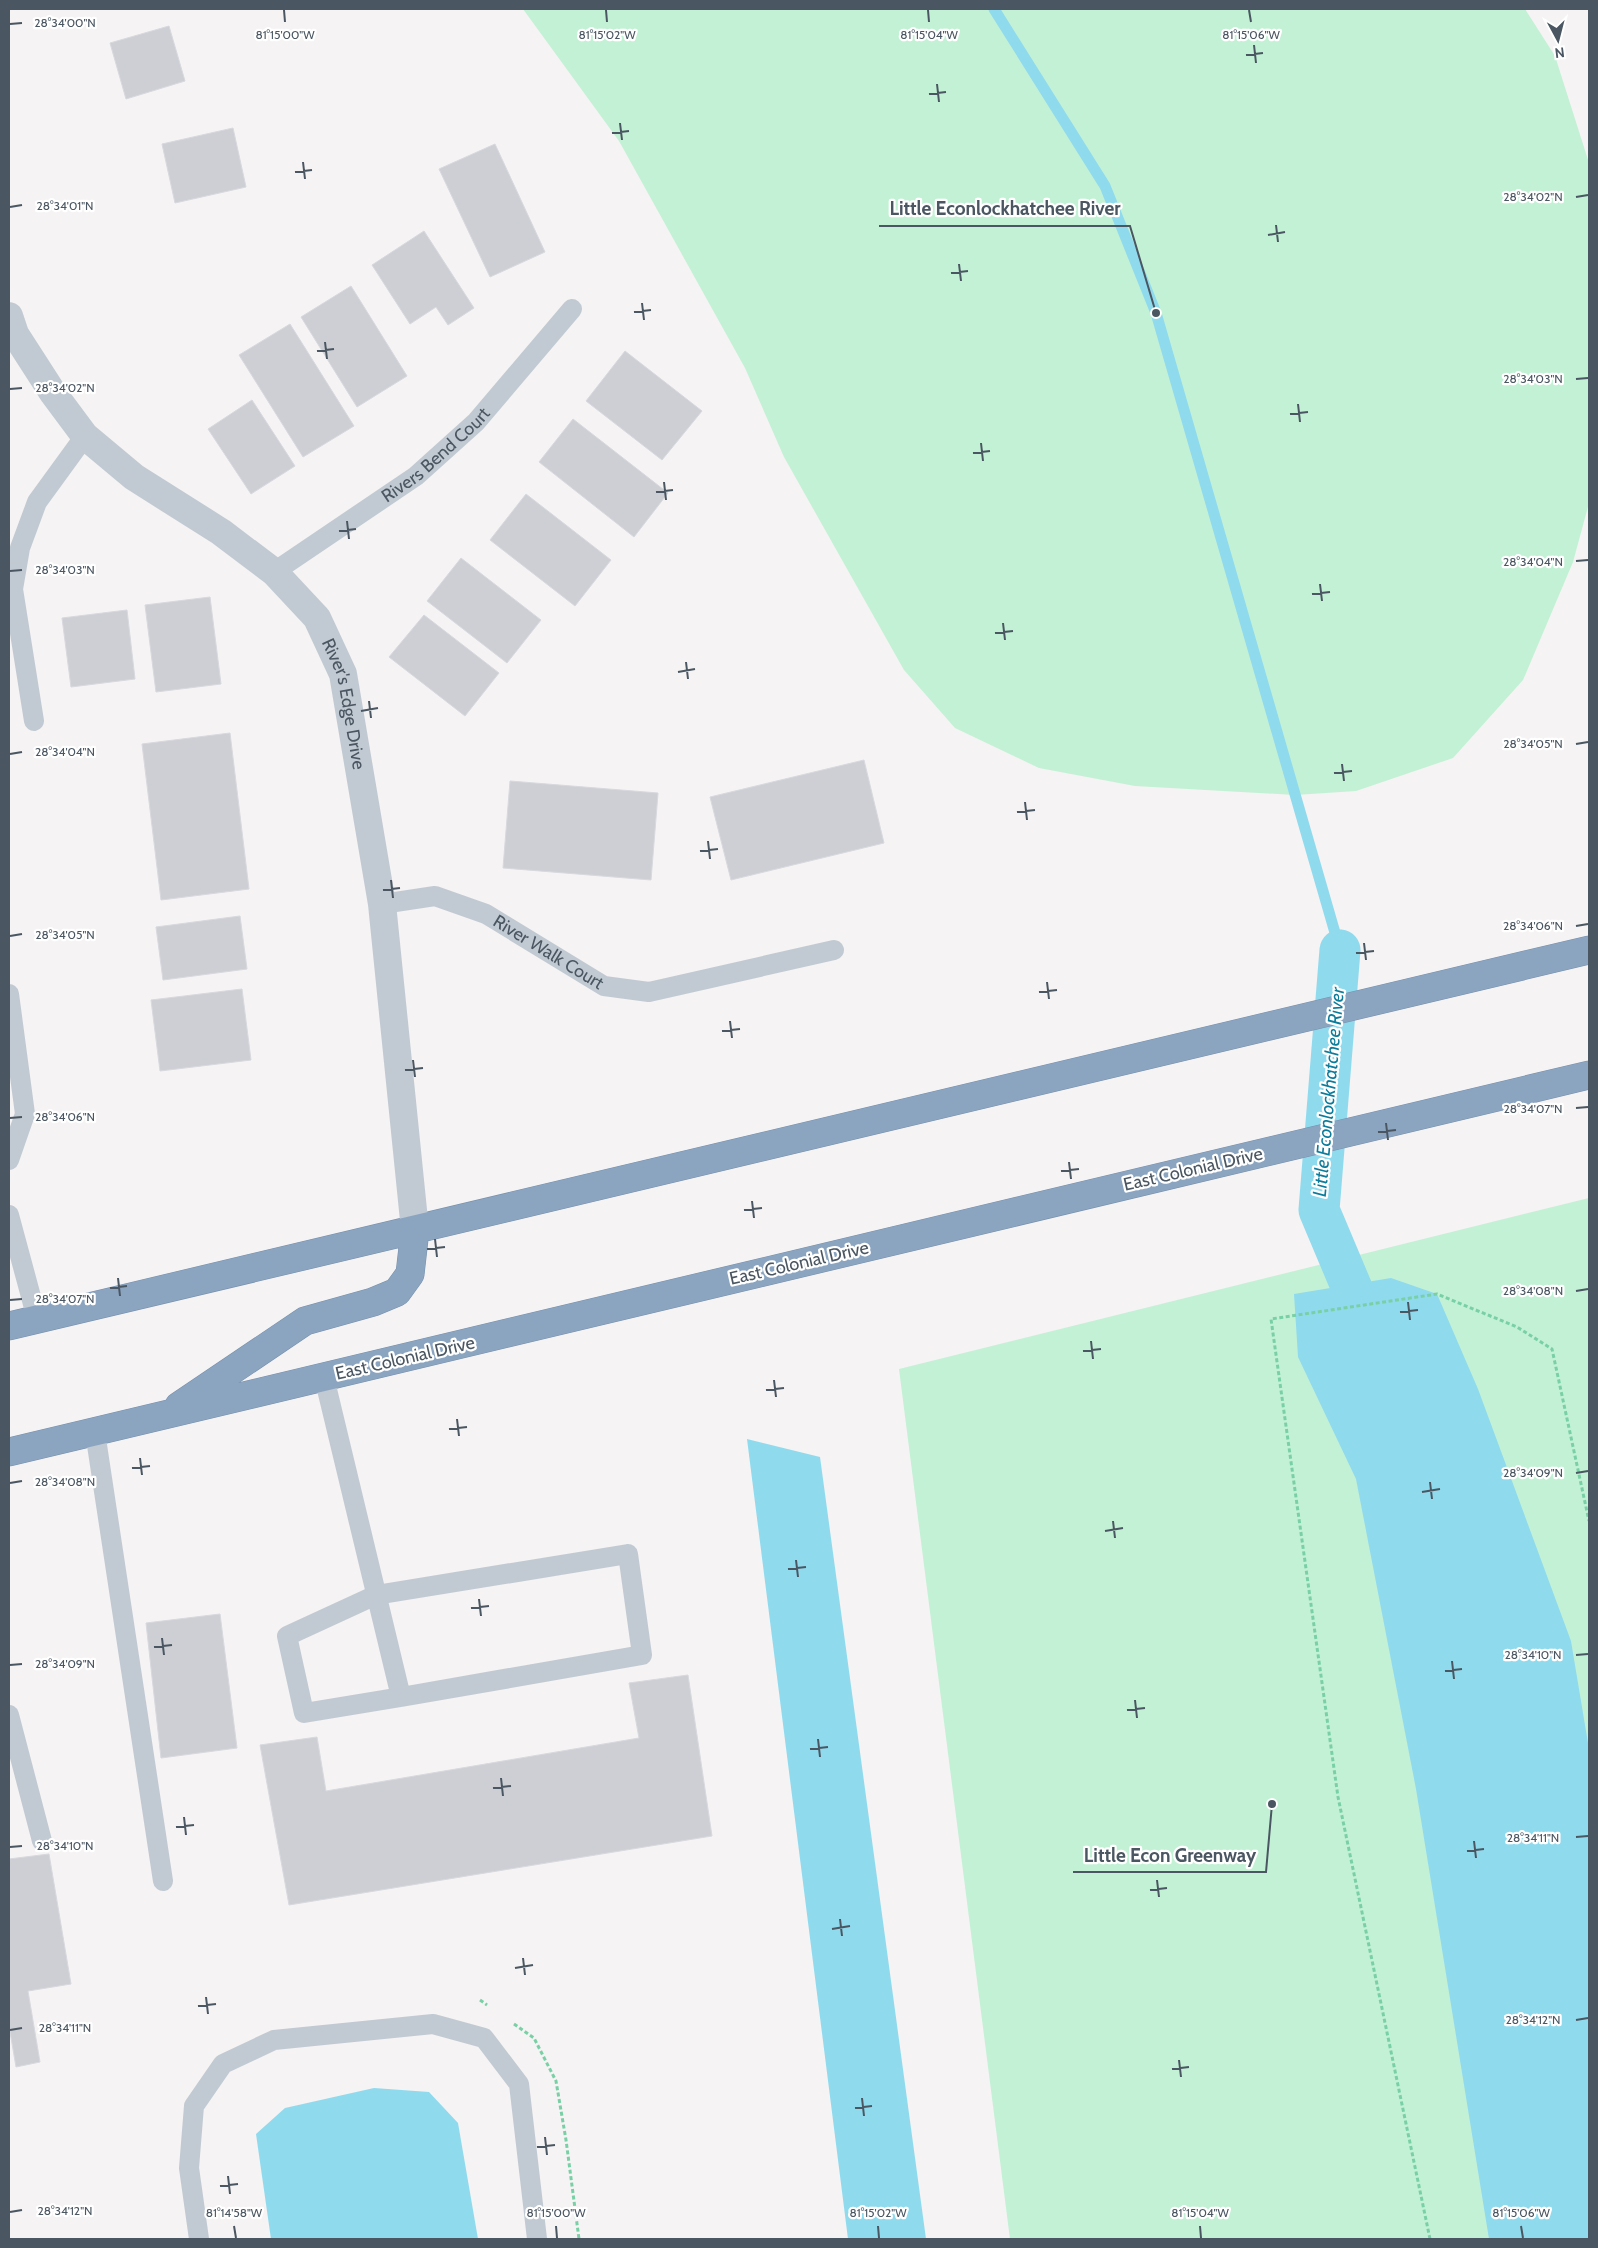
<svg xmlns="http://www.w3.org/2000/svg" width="1598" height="2248" font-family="Cabin,sans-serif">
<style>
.green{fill:#c3f1d5}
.water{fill:#90daee}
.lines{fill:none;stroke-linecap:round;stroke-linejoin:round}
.stream{stroke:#90daee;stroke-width:11}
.canal{stroke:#90daee;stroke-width:41}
.building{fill:#cdcfd5;stroke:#d7d9de}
.highway-casing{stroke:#7690ad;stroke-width:29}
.path{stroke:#7ad0a6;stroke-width:3;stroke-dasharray:4 2.5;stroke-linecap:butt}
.lane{stroke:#c1cad2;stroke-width:20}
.street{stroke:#c1cad2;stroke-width:28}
.highway{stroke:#8ba5c1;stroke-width:28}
.ticks{fill:none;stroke:#4a5661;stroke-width:2}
.labels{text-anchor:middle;stroke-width:4.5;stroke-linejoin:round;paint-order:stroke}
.street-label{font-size:18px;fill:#4a5661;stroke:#fff}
.water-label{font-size:19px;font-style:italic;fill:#0c7c9b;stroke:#fff}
.ticks-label{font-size:12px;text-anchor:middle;fill:#4a5661;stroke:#fff;stroke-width:4.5;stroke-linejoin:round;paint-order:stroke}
.leader{fill:none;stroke:#4a5661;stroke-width:2}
.callout-dot{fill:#4a5661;stroke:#fff;stroke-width:2}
.callout-label{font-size:19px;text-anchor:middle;font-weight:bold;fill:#4a5661;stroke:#fff;stroke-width:4.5;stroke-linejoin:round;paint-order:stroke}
</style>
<rect width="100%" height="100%" fill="#f5f3f3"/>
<!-- green -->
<path class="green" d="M 523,9 L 1525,9 L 1555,56 L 1589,163 L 1589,503 L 1573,562 L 1523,680 L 1453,758 L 1356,791 L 1295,795 L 1135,786 L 1039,768 L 955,728 L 904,670 L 784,457 L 745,368 L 619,141 Z
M 1589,1198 L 1589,2239 L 1010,2239 L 899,1369 Z"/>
<!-- water -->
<path class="water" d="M 1391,1278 L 1437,1294 L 1478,1389 L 1571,1641 L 1589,1749 L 1589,2239 L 1489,2239 L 1416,1789 L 1356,1479 L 1298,1357 L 1294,1294 Z
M 747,1439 L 820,1457 L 926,2239 L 848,2239 Z
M 374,2088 L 429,2092 L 458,2123 L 478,2239 L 271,2239 L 256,2134 L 285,2108 Z"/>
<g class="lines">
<!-- stream -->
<path class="stream" d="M 994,9 L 1105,186 L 1156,313 L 1340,950"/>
<!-- canal -->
<path class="canal" d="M 1340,950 L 1319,1210 L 1372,1336"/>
</g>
<!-- building -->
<path class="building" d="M 169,26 L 185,81 L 126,99 L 110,43 Z
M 233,128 L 246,187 L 175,203 L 162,144 Z
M 495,144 L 545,252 L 490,277 L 439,169 Z
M 424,231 L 474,308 L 448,325 L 436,307 L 410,324 L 372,265 Z
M 351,286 L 407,376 L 357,407 L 301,317 Z
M 290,324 L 354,426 L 303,457 L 239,355 Z
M 625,351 L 702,411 L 662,460 L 586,401 Z
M 252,400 L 295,466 L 251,494 L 208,429 Z
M 573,419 L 668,493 L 634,537 L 539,462 Z
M 526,494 L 611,560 L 575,606 L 490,540 Z
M 461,558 L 541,620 L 507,663 L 427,601 Z
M 210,597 L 221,684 L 156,692 L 145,605 Z
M 127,610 L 135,679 L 71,687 L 62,618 Z
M 424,615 L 499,673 L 465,716 L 389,657 Z
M 230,733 L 249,889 L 161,900 L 142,744 Z
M 864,760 L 884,843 L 731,880 L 710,797 Z
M 510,781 L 658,793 L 651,880 L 503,868 Z
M 240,916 L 247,969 L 163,980 L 156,927 Z
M 242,989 L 251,1060 L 160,1071 L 151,1000 Z
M 220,1614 L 237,1748 L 161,1758 L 146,1623 Z
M 688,1675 L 712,1836 L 289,1905 L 260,1745 L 317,1737 L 326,1791 L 639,1738 L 629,1683 Z
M 49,1854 L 71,1984 L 28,1991 L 40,2062 L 16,2067 L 9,2026 L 9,1859 Z"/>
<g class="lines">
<defs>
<path id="highway" d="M 9,1326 L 1589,950
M 179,1406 L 305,1321 L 373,1302 L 397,1292 L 410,1274 L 415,1230
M 9,1452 L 1589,1075"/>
</defs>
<!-- highway casing -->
<use href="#highway" class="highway-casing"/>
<!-- path -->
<path class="path" d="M 480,2000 L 487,2005
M 514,2024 L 534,2038 L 556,2081 L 566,2140 L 579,2239
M 1430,2239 L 1338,1797 L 1271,1319 L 1437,1294 L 1517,1327 L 1552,1349 L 1589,1521"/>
<!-- lane -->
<g class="lane">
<path id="s1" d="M 274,572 L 416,476 L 476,422 L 572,309"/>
<path d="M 34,721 L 13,589 L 20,548 L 37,502 L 85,436"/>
<path id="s2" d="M 382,904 L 435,896 L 486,914 L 604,986 L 649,992 L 834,950"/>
<path d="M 9,994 L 25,1114 L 9,1160"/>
<path d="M 9,1215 L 37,1319"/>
<path d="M 324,1377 L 401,1697 L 642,1655 L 628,1554 L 376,1595 L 287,1636 L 304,1713 L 401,1697"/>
<path d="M 95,1432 L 163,1881"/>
<path d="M 9,1715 L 42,1841"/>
<path d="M 199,2239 L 189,2168 L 194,2106 L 223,2064 L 274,2040 L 433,2024 L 484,2038 L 519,2084 L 537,2239"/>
</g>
<!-- street -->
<path class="street" id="s3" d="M 9,316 L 15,334 L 53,393 L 85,436 L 134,477 L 221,532 L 274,572 L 317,618 L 343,674 L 382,904 L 415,1230"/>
<!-- highway -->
<use href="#highway" class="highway"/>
</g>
<!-- ticks -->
<path class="ticks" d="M 284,10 L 285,22M 606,10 L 607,22M 928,10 L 929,22M 1249,10 L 1251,22M 10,24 L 22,23M 1254,45 L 1256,63M 1246,55 L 1263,53M 937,84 L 939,102M 929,94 L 946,92M 620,123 L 622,140M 612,133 L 629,131M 303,162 L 305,179M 295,172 L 312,170M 1576,197 L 1588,195M 10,207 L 22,205M 1276,225 L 1278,242M 1268,235 L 1285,232M 959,264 L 961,281M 951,273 L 968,271M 642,303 L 644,320M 634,312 L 651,310M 325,342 L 327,359M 317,351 L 334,349M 1576,379 L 1588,378M 10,389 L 22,388M 1298,404 L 1300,422M 1290,414 L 1308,412M 981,443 L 983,461M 973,453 L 990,451M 664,482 L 666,500M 656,492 L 673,490M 347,521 L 349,539M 339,531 L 356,529M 1576,561 L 1588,560M 10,571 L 22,570M 1320,584 L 1322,601M 1312,594 L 1330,592M 1003,623 L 1005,640M 995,633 L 1013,631M 686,662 L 688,679M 678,672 L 695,669M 369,701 L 371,718M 361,711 L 378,708M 1576,744 L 1588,742M 10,754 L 22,752M 1342,764 L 1344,781M 1334,773 L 1352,771M 1025,802 L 1027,820M 1017,812 L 1035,810M 708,841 L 710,859M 700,851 L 718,849M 391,880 L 393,898M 383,890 L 400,888M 1576,926 L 1588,924M 10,936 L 22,934M 1364,943 L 1366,960M 1356,953 L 1374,951M 1047,982 L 1049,999M 1039,992 L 1057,990M 730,1021 L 732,1038M 722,1031 L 740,1029M 413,1060 L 415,1077M 405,1070 L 423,1068M 1576,1108 L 1588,1107M 10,1118 L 22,1117M 1386,1123 L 1388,1140M 1378,1132 L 1396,1130M 1069,1162 L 1071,1179M 1061,1171 L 1079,1169M 752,1201 L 754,1218M 744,1210 L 762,1208M 435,1239 L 437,1257M 427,1249 L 445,1247M 118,1278 L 120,1296M 110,1288 L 127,1286M 1576,1291 L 1588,1289M 10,1300 L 22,1299M 1408,1302 L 1410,1320M 1400,1312 L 1418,1310M 1091,1341 L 1093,1359M 1083,1351 L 1101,1349M 774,1380 L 776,1397M 766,1390 L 784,1388M 457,1419 L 459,1436M 449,1429 L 467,1427M 140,1458 L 142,1475M 132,1468 L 150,1466M 1576,1473 L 1588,1471M 1430,1482 L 1432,1499M 10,1483 L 22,1481M 1422,1492 L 1440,1489M 1113,1521 L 1115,1538M 1105,1531 L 1123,1528M 796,1560 L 798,1577M 788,1569 L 806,1567M 479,1599 L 481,1616M 471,1608 L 489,1606M 162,1638 L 164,1655M 154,1647 L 172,1645M 1576,1655 L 1588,1654M 1452,1661 L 1454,1679M 10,1665 L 22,1664M 1445,1671 L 1462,1669M 1135,1700 L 1137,1718M 1127,1710 L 1145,1708M 818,1739 L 820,1757M 810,1749 L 828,1747M 501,1778 L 503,1796M 493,1788 L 511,1786M 184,1817 L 186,1835M 176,1827 L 194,1825M 1576,1837 L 1588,1836M 1474,1841 L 1476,1858M 10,1847 L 22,1846M 1467,1851 L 1484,1849M 1157,1880 L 1159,1897M 1150,1890 L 1167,1888M 840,1919 L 842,1936M 832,1929 L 850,1926M 523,1958 L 525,1975M 515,1968 L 533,1965M 206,1997 L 208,2014M 198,2006 L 216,2004M 1576,2020 L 1588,2018M 10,2030 L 22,2028M 1179,2060 L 1181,2077M 1172,2069 L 1189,2067M 862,2098 L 864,2116M 855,2108 L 872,2106M 545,2137 L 547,2155M 537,2147 L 555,2145M 228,2176 L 230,2194M 220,2186 L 238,2184M 10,2212 L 22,2210M 234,2226 L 236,2238M 556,2226 L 557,2238M 878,2226 L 879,2238M 1200,2226 L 1201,2238M 1521,2226 L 1523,2238"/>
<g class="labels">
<!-- street labels -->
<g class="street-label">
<text dy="6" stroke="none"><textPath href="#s1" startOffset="200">Rivers Bend Court</textPath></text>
<text dy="6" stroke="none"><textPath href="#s3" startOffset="530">River's Edge Drive</textPath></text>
<text dy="6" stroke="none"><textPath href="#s2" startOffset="181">River Walk Court</textPath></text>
<text transform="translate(1193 1169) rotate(-13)" y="6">East Colonial Drive</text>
<text transform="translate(799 1263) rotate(-13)" y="6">East Colonial Drive</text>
<text transform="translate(405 1358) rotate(-13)" y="6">East Colonial Drive</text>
</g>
<!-- water labels -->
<g class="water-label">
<text transform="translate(1328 1092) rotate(-85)" y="7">Little Econlockhatchee River</text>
</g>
</g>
<g class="ticks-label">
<text x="65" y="27">28°34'00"N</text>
<text x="285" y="39">81°15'00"W</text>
<text x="607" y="39">81°15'02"W</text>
<text x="929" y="39">81°15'04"W</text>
<text x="1251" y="39">81°15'06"W</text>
<text x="1533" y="201">28°34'02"N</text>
<text x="65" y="210">28°34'01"N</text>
<text x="1533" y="383">28°34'03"N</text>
<text x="65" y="392">28°34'02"N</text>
<text x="1533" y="566">28°34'04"N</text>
<text x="65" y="574">28°34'03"N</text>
<text x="1533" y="748">28°34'05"N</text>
<text x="65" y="756">28°34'04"N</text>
<text x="1533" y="930">28°34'06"N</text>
<text x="65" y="939">28°34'05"N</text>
<text x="1533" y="1113">28°34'07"N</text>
<text x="65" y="1121">28°34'06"N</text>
<text x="1533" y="1295">28°34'08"N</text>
<text x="65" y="1303">28°34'07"N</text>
<text x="1533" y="1477">28°34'09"N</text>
<text x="65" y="1486">28°34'08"N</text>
<text x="1533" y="1659">28°34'10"N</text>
<text x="65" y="1668">28°34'09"N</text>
<text x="1533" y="1842">28°34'11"N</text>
<text x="65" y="1850">28°34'10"N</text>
<text x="1533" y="2024">28°34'12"N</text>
<text x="65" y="2032">28°34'11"N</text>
<text x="65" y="2215">28°34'12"N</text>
<text x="234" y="2217">81°14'58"W</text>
<text x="556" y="2217">81°15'00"W</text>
<text x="878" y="2217">81°15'02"W</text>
<text x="1200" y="2217">81°15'04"W</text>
<text x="1521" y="2217">81°15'06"W</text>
</g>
<!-- callouts -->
<path class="leader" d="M1156 313L1130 226H879M1272 1804L1266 1872H1073"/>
<g class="callout-dot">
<circle cx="1156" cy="313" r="5"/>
<circle cx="1272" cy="1804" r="5"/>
</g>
<g class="callout-label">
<text x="1005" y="215">Little Econlockhatchee River</text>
<text x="1170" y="1862">Little Econ Greenway</text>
</g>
<!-- border -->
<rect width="1598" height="2248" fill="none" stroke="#4a5661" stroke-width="20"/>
<!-- north arrow -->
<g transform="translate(1558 40) rotate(173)" stroke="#ffffff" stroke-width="4" paint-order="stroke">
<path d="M0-4L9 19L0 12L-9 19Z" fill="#4a5661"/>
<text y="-8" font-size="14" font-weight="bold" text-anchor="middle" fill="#4a5661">N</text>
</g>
</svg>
